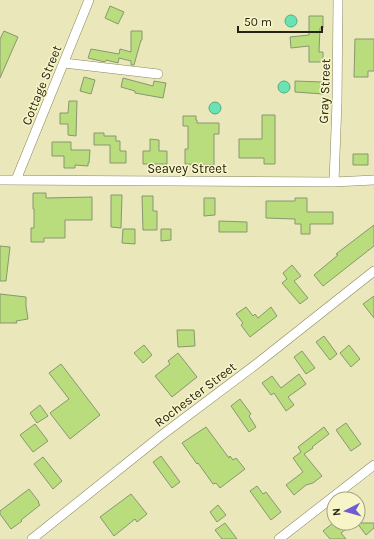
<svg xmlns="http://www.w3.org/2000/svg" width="374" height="539" font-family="Karla,sans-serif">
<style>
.water{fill:#69e3b4;stroke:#55aa84}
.building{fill:#b9dc7c;stroke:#889770}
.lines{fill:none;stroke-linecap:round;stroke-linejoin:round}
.street-casing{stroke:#89875d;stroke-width:10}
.street{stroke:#fff;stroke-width:9}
.labels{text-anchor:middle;stroke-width:3;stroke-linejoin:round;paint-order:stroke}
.street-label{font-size:13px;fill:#252414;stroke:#f7f5c8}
</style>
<rect width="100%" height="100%" fill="#eae8bb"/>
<!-- water -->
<path class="water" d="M285 21a6 6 0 1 1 12 0a6 6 0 1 1-12 0Z
M278 87a6 6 0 1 1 12 0a6 6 0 1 1-12 0Z
M209 108a6 6 0 1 1 12 0a6 6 0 1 1-12 0Z"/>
<!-- building -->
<path class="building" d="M 110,6 L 124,12 L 118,24 L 105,18 Z
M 309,16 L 323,16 L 323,28 L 320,28 L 319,52 L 323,52 L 323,62 L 309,62 L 309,46 L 291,48 L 290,37 L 309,35 Z
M 4,31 L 18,37 L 0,78 L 0,39 Z
M 131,31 L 142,31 L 142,40 L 141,40 L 134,65 L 131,65 L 131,61 L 119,58 L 118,63 L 106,60 L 105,62 L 88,58 L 91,49 L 119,54 L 120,49 L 131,52 Z
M 355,39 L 374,39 L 374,71 L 368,71 L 368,77 L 354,77 Z
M 84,77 L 95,80 L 91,94 L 80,91 Z
M 123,78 L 153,86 L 154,81 L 166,83 L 163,98 L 135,93 L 135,91 L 121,87 Z
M 295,81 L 323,82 L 323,94 L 295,92 Z
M 69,101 L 77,101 L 76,136 L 68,135 L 68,124 L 60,124 L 60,113 L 68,113 Z
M 262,115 L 275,115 L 275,164 L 264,164 L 264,158 L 239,158 L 239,139 L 262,139 Z
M 183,116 L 196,116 L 196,120 L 197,120 L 197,123 L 219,123 L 219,134 L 214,134 L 214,165 L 185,164 L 185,149 L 188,149 L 188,126 L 183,126 Z
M 94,133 L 104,133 L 104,136 L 116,136 L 116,141 L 120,141 L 120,151 L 126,151 L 126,163 L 110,163 L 110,145 L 94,145 Z
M 150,139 L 159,140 L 159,151 L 167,151 L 167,164 L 143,164 L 143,151 L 150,151 Z
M 52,142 L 71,142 L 71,150 L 90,150 L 89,163 L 88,163 L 88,166 L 75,165 L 75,168 L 64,168 L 64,156 L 52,156 Z
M 353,154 L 368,154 L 368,165 L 353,165 Z
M 33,193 L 46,193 L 46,198 L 92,197 L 92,220 L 65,220 L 65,238 L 44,238 L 44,242 L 31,242 L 31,228 L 34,228 L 34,209 L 33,209 Z
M 111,195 L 122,195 L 121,228 L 111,227 Z
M 142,196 L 153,196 L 153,211 L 157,211 L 157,230 L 143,230 Z
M 204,198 L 215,198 L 215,215 L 204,216 Z
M 295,198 L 307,198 L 307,212 L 333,212 L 333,224 L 310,224 L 310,234 L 301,234 L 301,224 L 295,224 L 295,219 L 266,218 L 266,201 L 295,201 Z
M 219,221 L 247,222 L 247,232 L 219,232 Z
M 374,225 L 374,246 L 323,286 L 314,275 L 338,255 L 336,254 Z
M 123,229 L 135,229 L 135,244 L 122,243 Z
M 161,229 L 171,229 L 171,240 L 161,241 Z
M 0,246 L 10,247 L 6,281 L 0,281 Z
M 292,265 L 301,276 L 294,281 L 308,298 L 300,304 L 282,283 L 287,279 L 283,273 Z
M 0,294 L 26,297 L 26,306 L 28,319 L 16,321 L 17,323 L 0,323 Z
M 374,296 L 374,318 L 363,304 Z
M 246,307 L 253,316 L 255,314 L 258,318 L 271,307 L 277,316 L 250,337 L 241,325 L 243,323 L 236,314 Z
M 177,330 L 194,330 L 195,346 L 178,347 Z
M 324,336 L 337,354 L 330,360 L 316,342 Z
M 144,345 L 152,355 L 143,363 L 134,353 Z
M 349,345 L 360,359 L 351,367 L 340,353 Z
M 302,351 L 315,368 L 306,374 L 294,357 Z
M 178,353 L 197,377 L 172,397 L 155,376 L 170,364 L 168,361 Z
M 61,364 L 100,415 L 70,439 L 50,413 L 69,399 L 49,373 Z
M 299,374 L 306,384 L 288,397 L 294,405 L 286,411 L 274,393 L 271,395 L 262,383 L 272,376 L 281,388 Z
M 240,399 L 251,414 L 249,416 L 256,427 L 249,432 L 231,406 Z
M 40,405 L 48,416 L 37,423 L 30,413 Z
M 346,423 L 361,444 L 351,451 L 336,430 Z
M 35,424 L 48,441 L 33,452 L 20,435 Z
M 206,427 L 229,458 L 230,456 L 233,460 L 236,458 L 245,469 L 220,488 L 216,483 L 213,484 L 198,463 L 197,464 L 182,443 Z
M 324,427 L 329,434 L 312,447 L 313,448 L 304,454 L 322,476 L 313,483 L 306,485 L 294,495 L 286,485 L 303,472 L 293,458 L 301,452 L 298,447 Z
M 161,456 L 180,482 L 172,488 L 153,462 Z
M 43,457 L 62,481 L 53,489 L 34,464 Z
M 257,486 L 263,494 L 266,492 L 281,512 L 271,520 L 250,491 Z
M 29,489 L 39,502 L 38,502 L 40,505 L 21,520 L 22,521 L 11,529 L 0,514 L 0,511 Z
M 131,494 L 147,514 L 137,522 L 135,519 L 114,536 L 100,517 Z
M 218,505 L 226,515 L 217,522 L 210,512 Z
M 225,523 L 237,539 L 222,539 L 215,530 Z
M 333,523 L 354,523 L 341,533 L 346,539 L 330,539 L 323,531 Z
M 357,523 L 374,523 L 374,528 L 366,535 Z"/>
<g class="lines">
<defs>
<path id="street" d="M 64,63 L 158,74
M 0,180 L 334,182 L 374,180
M 16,180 L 89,0
M 334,182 L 337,102 L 338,0
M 32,539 L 162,435 L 259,362 L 374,271
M 279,539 L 374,465"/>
</defs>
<!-- street casing -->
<use href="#street" class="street-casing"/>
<!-- street -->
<use href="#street" class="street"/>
</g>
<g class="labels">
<!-- street labels -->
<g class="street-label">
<text transform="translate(41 85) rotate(-68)" y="5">Cottage Street</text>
<text transform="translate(324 91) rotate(-88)" y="5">Gray Street</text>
<text x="187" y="173">Seavey Street</text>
<text transform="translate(195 394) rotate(-37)" y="5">Rochester Street</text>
</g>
</g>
<!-- north arrow -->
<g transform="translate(346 511) rotate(264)"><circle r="19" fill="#f7f5c8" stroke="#a3a180"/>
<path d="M0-3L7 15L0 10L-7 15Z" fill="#6d5cd6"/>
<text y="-6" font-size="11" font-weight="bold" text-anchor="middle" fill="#252414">N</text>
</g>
<!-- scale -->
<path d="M238 26v6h84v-6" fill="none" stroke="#252414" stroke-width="2"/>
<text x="244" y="26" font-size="12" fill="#252414" stroke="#f7f5c8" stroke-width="3" paint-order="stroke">50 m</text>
</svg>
